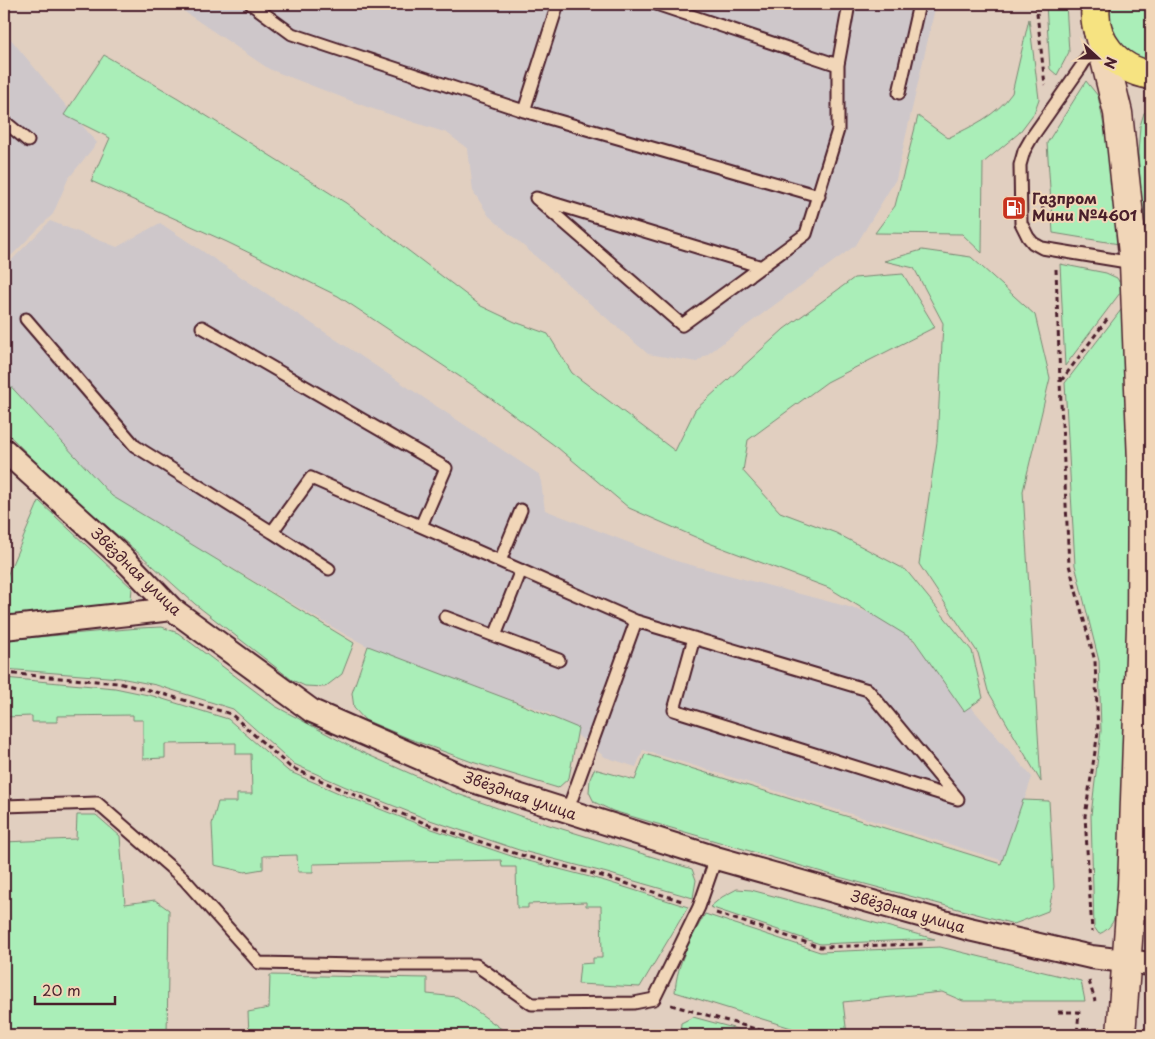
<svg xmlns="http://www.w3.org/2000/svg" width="1155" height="1039" font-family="'Playpen Sans',sans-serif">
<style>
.built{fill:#cec7ca}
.green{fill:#aaeeb8;stroke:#7a8672}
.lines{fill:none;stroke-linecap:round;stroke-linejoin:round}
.lane-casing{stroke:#4a1f2b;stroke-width:15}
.street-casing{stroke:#4a1f2b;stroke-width:26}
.secondary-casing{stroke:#4a1f2b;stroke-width:31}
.primary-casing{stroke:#4a1f2b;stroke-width:31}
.path{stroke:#4a1f2b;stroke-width:3;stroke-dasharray:5 4;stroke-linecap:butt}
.lane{stroke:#f1d6b8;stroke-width:11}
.street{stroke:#f1d6b8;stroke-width:22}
.secondary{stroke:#f1d6b8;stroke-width:28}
.primary{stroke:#f6e381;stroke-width:28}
.labels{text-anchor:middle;stroke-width:4;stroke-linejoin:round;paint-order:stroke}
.poi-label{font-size:15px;font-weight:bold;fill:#4a1f2b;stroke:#f1d6b8;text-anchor:start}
.street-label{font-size:15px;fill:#4a1f2b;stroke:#f1d6b8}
</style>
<rect width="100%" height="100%" fill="#e1cfc0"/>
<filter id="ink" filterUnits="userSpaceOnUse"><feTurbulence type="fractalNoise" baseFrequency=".02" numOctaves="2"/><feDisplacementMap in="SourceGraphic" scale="10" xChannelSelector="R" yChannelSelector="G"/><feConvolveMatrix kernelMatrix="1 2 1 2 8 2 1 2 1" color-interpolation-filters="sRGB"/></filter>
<g filter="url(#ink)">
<!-- built -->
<path class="built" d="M 173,4 L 936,4 L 896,179 L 856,245 L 697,362 L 648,354 L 489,216 L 473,191 L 468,149 L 447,133 L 367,107 L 269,69 Z
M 4,31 L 97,143 L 68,179 L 53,214 L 4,263 Z
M 50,221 L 117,247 L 160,223 L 540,475 L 545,510 L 676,561 L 894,619 L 1032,777 L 1004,861 L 643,750 L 636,767 L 605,757 L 549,713 L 385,655 L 348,636 L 113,499 L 4,384 L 4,268 Z"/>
<!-- green -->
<path class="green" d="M 1046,4 L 1066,4 L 1069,52 L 1057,75 L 1050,69 Z
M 1108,4 L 1151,4 L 1151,64 C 1142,60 1129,56 1122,49 C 1109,38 1108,20 1108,4 Z
M 1029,19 L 1039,99 L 1034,113 L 1019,133 L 983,163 L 982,253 L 962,234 L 875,233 L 895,206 L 918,116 L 948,138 C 972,126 996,116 1012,93 Z
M 104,55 L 178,98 L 346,203 L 481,306 L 515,322 L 548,334 L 572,373 L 675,451 L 695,410 L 784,329 L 854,278 L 903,274 L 935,327 L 827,382 L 748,440 L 743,471 L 780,512 L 836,533 L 906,570 L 972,651 L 983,698 L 964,711 L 914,640 L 829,588 L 709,543 L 629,508 L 558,448 L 477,388 L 338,296 L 227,242 L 91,181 L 110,138 L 64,115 Z
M 1086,81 L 1098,96 L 1109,151 L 1119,244 L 1053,233 L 1047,143 Z
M 1151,109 L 1151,334 L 1138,153 L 1140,126 L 1144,113 Z
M 922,250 L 971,257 L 1035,315 L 1050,378 L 1023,491 L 1041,782 L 988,691 L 978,653 L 919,564 L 937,442 L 943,323 L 914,268 L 884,261 Z
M 1060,264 L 1106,273 L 1117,278 L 1123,289 L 1065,366 Z
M 1124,306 L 1129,550 L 1118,906 C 1115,918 1112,929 1099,934 L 1094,927 L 1091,815 L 1101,731 L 1099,661 L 1075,565 L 1065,383 Z
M 4,379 L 112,496 L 354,643 L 342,674 L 325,687 L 305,686 L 292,680 L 195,604 L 142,556 L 55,482 L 4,430 Z
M 39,501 L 132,588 L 131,600 L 122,605 L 4,616 L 4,583 Z
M 162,627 L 178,633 L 275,706 L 357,750 L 452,792 L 520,816 L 692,869 L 696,880 L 693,898 L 607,873 L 519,850 L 427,819 L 346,787 L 294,764 L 233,709 L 156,685 L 120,678 L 4,669 L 4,640 L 139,628 Z
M 368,646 L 513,701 L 578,728 L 569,778 L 558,788 L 472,762 L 410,739 L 365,720 L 354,708 L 352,693 Z
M 4,678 L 115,688 L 153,696 L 228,719 L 288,771 L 341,794 L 426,827 L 517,858 L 605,881 L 688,907 L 640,987 L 578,984 L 580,964 L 593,963 L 593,958 L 602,958 L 601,906 L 586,906 L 586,902 L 528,904 L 528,908 L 517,908 L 516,867 L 502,867 L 501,860 L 313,864 L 313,872 L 298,872 L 297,855 L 263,856 L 263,869 L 245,872 L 214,865 L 212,824 L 218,802 L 237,802 L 237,794 L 252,794 L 251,754 L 236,754 L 236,743 L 165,744 L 165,758 L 143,759 L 143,720 L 133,720 L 133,715 L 57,716 L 57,722 L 32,722 L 32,716 L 4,717 Z
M 645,754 L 1001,864 L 1023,800 L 1049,801 L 1054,887 L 1048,911 L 1014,924 L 839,877 L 613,811 L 594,802 L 589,792 L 590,779 L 594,769 L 635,780 Z
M 1151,795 L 1151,909 L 1148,900 Z
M 77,815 L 96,815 L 120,836 L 125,904 L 155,900 L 169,910 L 167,1035 L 4,1035 L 4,842 L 76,839 Z
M 737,889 L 751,890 L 935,939 L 820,944 L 710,907 L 722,897 Z
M 705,914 L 820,952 L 940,947 L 1081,981 L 1085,1001 L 963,1001 L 942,992 L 843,1002 L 847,1035 L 814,1035 L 675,992 C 677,962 691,939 705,914 Z
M 270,975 L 427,978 L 427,994 L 457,997 L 510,1035 L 249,1035 L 248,1012 L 269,1008 Z
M 693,1017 L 759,1035 L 680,1035 L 681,1023 Z"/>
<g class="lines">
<defs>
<path id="lane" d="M 251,4 L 292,34 L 524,111 L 819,196
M 656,4 L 838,65
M 1095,40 L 1092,49 L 1081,67 L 1032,137 L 1024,151 L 1020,165 L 1021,223 L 1028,237 L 1033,243 L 1042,248 L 1133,263
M 899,93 L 919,4
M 524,111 L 558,4
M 4,121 L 28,141
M 762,267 L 536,198 L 682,325 L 806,234 L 838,130 L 838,65 L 849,4
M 26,319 L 135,446 L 272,532 L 311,478 L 636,621
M 202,327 L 446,468 L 421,526
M 272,532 L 329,569
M 500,561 L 521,510
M 521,570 L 495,636 L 559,660
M 445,617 L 495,636
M 4,806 L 97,803 L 184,879 L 259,963 L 358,965 L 476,965 L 532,1004 L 634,1003 L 654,999 L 699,907 L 716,858
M 567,812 L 636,621 L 868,690 L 958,799 L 674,710 L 694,638"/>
<path id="street" d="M 4,450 L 123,558 L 172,609 L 312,711 L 470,780 L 716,858 L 969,929 L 1091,957 L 1151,964
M 4,628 L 172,609"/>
<path id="secondary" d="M 1098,31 L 1118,113 L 1134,263 L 1142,462 L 1141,627 L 1132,886 L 1121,1035"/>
<path id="primary" d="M 1096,4 C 1091,40 1117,70 1151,75"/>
</defs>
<!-- lane casing -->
<use href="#lane" class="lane-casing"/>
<!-- street casing -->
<use href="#street" class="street-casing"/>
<!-- secondary casing -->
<use href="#secondary" class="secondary-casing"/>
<!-- primary casing -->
<use href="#primary" class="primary-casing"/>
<!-- path -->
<path class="path" d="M 1036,4 L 1045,85
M 1042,198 L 1044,221
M 1056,269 L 1060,382 L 1069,565 L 1095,661 L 1098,732 L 1085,816 L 1092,932
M 1061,381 L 1108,318
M 4,673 L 118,683 L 153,691 L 231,714 L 290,767 L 345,791 L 427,824 L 517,854 L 606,877 L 682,901
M 716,913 L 820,947 L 924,944
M 1089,981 L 1095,1001
M 671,1005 L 777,1035
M 1058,1012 L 1079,1012 L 1077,1035"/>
<!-- lane -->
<use href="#lane" class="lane"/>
<!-- street -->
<use href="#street" class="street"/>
<!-- secondary -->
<use href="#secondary" class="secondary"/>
<!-- primary -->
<use href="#primary" class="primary"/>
</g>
</g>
<!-- icons -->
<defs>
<symbol id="fuel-square" viewBox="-11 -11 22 22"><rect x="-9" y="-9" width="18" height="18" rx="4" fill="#c8321e" stroke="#f1d6b8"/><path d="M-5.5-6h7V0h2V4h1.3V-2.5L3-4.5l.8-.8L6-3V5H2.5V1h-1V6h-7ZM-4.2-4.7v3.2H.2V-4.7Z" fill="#fff"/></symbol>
</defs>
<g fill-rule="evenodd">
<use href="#fuel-square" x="1000" y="194" width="28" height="28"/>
</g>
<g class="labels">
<!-- poi labels -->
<g class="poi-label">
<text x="1032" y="204">Газпром<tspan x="1032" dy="17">Мини №4601</tspan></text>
</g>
<!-- street labels -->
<g class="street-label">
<text transform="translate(136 572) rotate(44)" y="5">Звёздная улица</text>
<text transform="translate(520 796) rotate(19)" y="5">Звёздная улица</text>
<text transform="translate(908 912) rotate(16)" y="5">Звёздная улица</text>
</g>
</g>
<!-- margin -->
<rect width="1155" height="1039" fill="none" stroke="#f1d6b8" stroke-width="20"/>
<rect x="10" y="10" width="1135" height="1019" fill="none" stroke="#4a1f2b" stroke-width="2" filter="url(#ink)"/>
<!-- north arrow -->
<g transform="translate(1098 58) rotate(111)" stroke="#f1d6b8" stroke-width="4" paint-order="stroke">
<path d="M0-4L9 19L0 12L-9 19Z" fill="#4a1f2b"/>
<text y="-8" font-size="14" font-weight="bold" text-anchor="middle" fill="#4a1f2b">N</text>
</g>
<!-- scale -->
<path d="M35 996v8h80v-8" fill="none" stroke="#4a1f2b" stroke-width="2.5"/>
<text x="42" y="996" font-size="15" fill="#4a1f2b" stroke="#f1d6b8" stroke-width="4" paint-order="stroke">20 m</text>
</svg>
